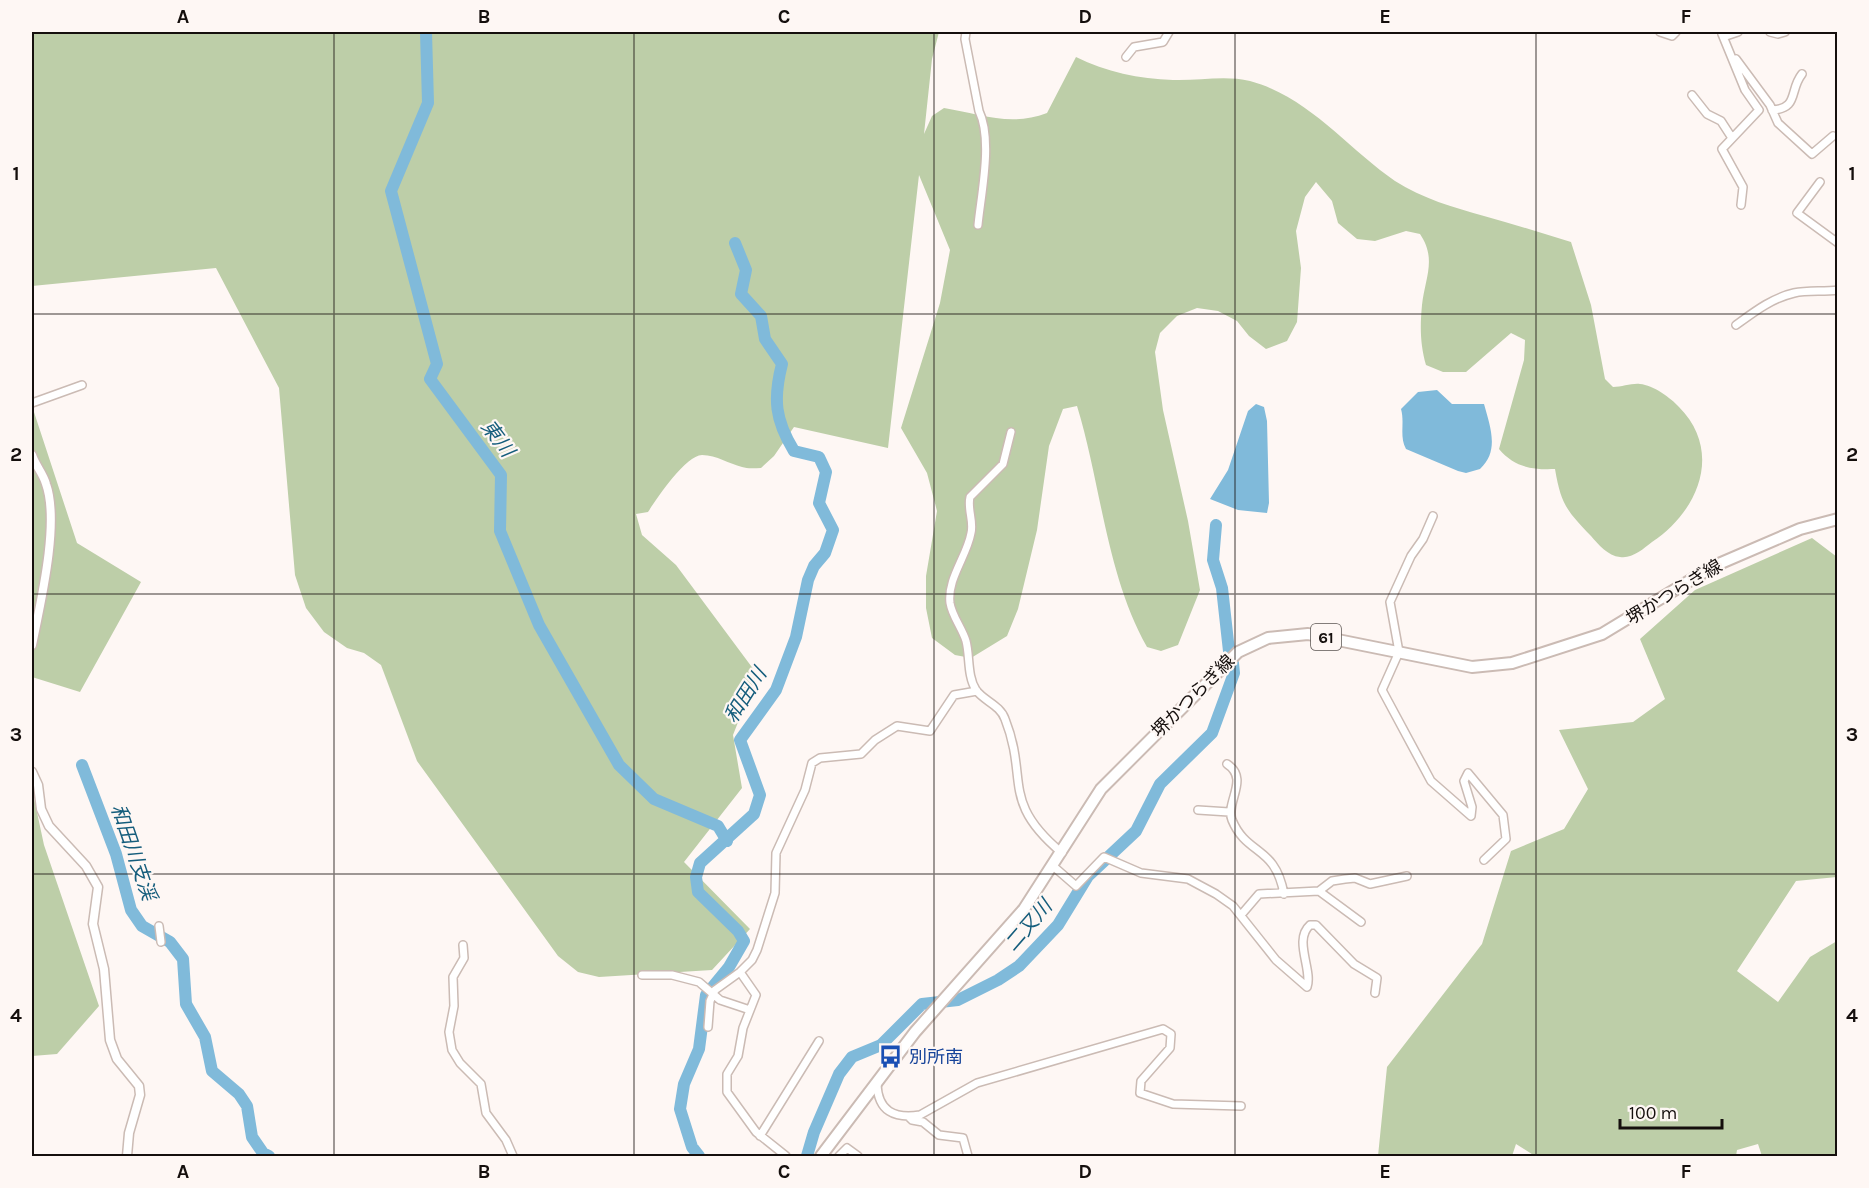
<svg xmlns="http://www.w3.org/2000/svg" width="1869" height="1188" font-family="Karla,'Noto Sans JP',sans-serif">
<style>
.green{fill:#bdcea8}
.water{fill:#80bada}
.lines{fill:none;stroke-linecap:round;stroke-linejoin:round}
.river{stroke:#80bada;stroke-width:12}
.minor-casing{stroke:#cbbbb4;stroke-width:10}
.tertiary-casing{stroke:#cbbbb4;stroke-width:11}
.primary-casing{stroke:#cbbbb4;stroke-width:14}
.minor{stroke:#fff;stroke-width:7}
.tertiary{stroke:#fff;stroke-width:8}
.primary{stroke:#fff;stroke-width:10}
.grid{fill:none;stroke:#150f0d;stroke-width:1.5;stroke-opacity:0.55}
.labels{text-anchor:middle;stroke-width:4.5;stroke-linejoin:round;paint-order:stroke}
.shield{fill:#fef7f4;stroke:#5b5552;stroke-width:1.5}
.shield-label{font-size:16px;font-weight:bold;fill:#150f0d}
.street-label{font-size:18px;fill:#150f0d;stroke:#fef7f4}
.transit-label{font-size:18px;fill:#164399;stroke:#fef7f4;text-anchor:start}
.water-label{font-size:20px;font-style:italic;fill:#155d7c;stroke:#fef7f4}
.neatline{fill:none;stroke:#150f0d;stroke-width:2}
.grid-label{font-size:20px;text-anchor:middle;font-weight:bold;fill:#150f0d}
</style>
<rect width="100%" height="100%" fill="#fef7f4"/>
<!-- green -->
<path class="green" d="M 32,32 L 939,32 L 932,59 L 924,134 L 932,116 L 944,108 C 981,114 1010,127 1047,113 L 1076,57 C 1106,72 1139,79 1173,80 C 1198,81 1225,75 1250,81 C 1309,97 1347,148 1395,181 C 1423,199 1453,207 1484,216 C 1513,224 1542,233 1571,242 L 1591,305 L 1605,379 L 1613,387 C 1622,387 1632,383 1640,384 C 1653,385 1671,398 1679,407 C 1723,451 1699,511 1652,542 C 1643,549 1632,559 1620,557 C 1608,556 1598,544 1591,536 C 1566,510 1561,504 1555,469 C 1532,470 1514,467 1499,449 L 1524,360 L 1525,340 L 1511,333 L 1466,372 L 1443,372 L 1426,365 C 1420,344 1420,326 1422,305 C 1425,278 1437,259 1420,234 L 1406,231 L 1375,241 L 1357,239 L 1338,223 L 1332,201 L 1316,182 L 1305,197 L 1296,231 L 1301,268 L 1297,322 L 1287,341 L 1266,349 L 1249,336 L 1237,321 L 1218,311 L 1197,308 L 1177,316 L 1160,333 L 1155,352 L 1163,410 L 1188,521 L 1200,590 L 1178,645 L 1161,651 L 1147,647 C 1106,574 1101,484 1077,406 L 1063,409 L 1049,446 L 1037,530 L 1018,609 L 1007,636 L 971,658 L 955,655 L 932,638 L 926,608 L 926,576 L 937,511 L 927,473 L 901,428 L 940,303 L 950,250 L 919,175 L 888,448 L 794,427 L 774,456 L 761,468 C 755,468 748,469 742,467 C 729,464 717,455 702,455 C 685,456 657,498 648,512 L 636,514 L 642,535 L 676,565 L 757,674 L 733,735 L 742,788 L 684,862 L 750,929 L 712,970 L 599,977 L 578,972 L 558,956 L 417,761 L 381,665 L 364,653 L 347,648 L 324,632 L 306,608 L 295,575 L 279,388 L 216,268 L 32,286 Z
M 32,406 L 77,543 L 141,582 L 80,692 L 32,677 Z
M 1812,538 L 1837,557 L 1837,877 L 1796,881 L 1737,971 L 1778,1002 L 1810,957 L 1837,941 L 1837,1156 L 1762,1156 L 1758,1144 L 1737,1150 L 1736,1156 L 1535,1156 L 1516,1144 L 1512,1156 L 1378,1156 L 1387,1067 L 1482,944 L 1511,851 L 1564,829 L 1588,789 L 1559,730 L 1633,722 L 1665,699 L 1640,639 L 1695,590 Z
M 32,789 L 44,845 L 99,1006 L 57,1054 L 32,1056 Z"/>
<!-- water -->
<path class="water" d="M 1437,390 L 1452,404 L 1484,404 C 1490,426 1500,451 1480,469 L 1466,473 L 1458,471 L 1406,449 C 1399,436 1405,423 1401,409 L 1418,392 Z
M 1256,404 L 1264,407 L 1267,421 L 1269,503 L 1267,513 L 1238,510 L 1210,499 L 1228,470 L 1248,411 Z"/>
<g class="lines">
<!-- river -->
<path class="river" d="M 426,32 L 428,103 L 391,191 L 437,364 L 430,379 L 501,475 L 500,531 L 539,625 L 619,765 L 654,799 L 718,826 L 727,841
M 1216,525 L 1213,560 L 1222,588 L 1229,651
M 82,765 L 116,854 L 131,910 L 142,926 L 170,942 L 183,959 L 186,1004 L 205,1037 L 212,1071 L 239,1094 L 247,1106 L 252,1137 L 263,1153 L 269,1156
M 699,1156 L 692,1147 L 680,1109 L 684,1084 L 699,1049 L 706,995 L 729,967 L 744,941 L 738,931 L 698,892 L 696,877 L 700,863 L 754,814 L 760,795 L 740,740 L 776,690 L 796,637 L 808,580 L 814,566 L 825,553 L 833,530 L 819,503 L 826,472 L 819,457 L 794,451 C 775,420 773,399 782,364 L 765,339 L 761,316 L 741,294 L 746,270 L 735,243
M 807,1156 L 814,1132 L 839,1074 L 852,1057 L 881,1045 L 922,1004 L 958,1000 L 998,980 L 1019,966 L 1058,925 L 1088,876 L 1136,831 L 1160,784 L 1212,733 L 1234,673 L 1233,663"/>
<defs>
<path id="minor" d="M 966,32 L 965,39 L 979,111 C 993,140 981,194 978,225
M 1660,32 L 1672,36 L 1676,32
M 1770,32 L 1778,34 L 1785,32
M 1722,34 L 1745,90 L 1759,110 L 1722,149 L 1743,187 L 1741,205
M 1722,34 L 1726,36 L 1738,32
M 1126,57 L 1134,47 L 1163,42 L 1169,32
M 1736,59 L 1770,105 L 1778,123 L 1812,154 L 1833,136
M 1692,95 L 1707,114 L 1721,121 L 1732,138
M 1772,110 C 1799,109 1789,90 1802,74
M 1820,182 L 1797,213 L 1838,243
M 1736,325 C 1754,312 1772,298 1794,293 C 1808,290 1823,292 1838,290
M 32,403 L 82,385
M 1011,432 L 1003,464 L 970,497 C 967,509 974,521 971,533 C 967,556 947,579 950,603 C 952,616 962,628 966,641 C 970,656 967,676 976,690 C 984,701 1000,705 1005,719 C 1029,780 1000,801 1062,853
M 1433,516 L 1423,539 L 1411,556 L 1390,602 L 1399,652 L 1382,690 L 1431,781 L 1471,816 L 1472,807 L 1464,781 L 1468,773 L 1503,815 L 1506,839 L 1484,860
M 1227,764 C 1250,779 1225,802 1232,820 C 1247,856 1275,845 1284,894
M 1198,810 L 1229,812
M 1053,866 L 1076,886 L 1104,857 L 1141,873 L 1188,879 L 1216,894 L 1233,906 L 1276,960 L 1307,987 C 1313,970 1293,940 1310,925 L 1316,925 L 1354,964 L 1377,978 L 1375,993
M 1319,891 L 1361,922
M 1241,915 L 1259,894 L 1319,891 L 1332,881 L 1345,879 L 1355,878 L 1370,884 L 1407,876
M 159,926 L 161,942
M 463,945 L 464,958 L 453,977 L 454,1006 L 449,1032 L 452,1050 L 460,1063 L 481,1084 L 486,1113 L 506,1140 L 513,1156
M 740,972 L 756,995 L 743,1028 L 738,1056 L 727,1074 L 727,1092 L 756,1132 L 786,1156
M 642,975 L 672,975 L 699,982 L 720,1000 L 750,1010
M 708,1027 L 710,1001 L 715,990 L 740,972 L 752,960 L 757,950 L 775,893 L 776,853 L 805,790 L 812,763 L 820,758 L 861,754 L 875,740 L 897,726 L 930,731 L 954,695 L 977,691
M 877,1084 C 878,1111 894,1119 920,1115 L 977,1083 L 1163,1029 L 1171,1034 L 1170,1048 L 1141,1081 L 1140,1093 L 1173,1104 L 1241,1106
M 909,1117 L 912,1120 L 923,1122 L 939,1135 L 963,1138 L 968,1156
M 760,1136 L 819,1041
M 839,1156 L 847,1148 L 858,1156"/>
<path id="tertiary" d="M 32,455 C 35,465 43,473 46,484 C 60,523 40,605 32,645
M 32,772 L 38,785 L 41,809 L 49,826 L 86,866 L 98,887 L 93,924 L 104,969 L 110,1040 L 117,1059 L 139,1086 L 140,1095 L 129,1133 L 127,1156"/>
<path id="primary" d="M 821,1156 L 915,1032 L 1024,909 L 1101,789 L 1238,652 L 1268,638 L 1308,634 L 1472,667 L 1512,663 L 1602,634 L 1714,566 L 1800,529 L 1838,519"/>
</defs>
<!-- minor casing -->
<use href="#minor" class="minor-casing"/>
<!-- tertiary casing -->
<use href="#tertiary" class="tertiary-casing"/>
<!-- primary casing -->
<use href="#primary" class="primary-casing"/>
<!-- minor -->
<use href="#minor" class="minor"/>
<!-- tertiary -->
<use href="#tertiary" class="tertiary"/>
<!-- primary -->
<use href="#primary" class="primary"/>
</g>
<!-- grid -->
<path class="grid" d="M 334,32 L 334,1156M 634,32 L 634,1156M 934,32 L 934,1156M 1235,32 L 1235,1156M 1536,32 L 1536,1156M 32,314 L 1838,314M 32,594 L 1838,594M 32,874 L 1838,874"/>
<!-- icons -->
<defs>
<symbol id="bus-bare" viewBox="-9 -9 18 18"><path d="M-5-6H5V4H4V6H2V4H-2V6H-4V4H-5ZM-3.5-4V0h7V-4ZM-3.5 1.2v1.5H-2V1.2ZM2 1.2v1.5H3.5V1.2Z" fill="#1a4fb4" stroke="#fef7f4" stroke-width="2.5" paint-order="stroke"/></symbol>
</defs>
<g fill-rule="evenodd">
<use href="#bus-bare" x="874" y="1040" width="33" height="33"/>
</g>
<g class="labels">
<!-- shield labels -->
<rect class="shield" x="1311" y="624" width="30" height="26" rx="4.5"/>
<g class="shield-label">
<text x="1326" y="643">61</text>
</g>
<!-- street labels -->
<g class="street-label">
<text transform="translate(1674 592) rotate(-31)" y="6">堺かつらぎ線</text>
<text transform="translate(1193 696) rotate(-45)" y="6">堺かつらぎ線</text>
</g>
<!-- transit labels -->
<g class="transit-label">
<text x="909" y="1063">別所南</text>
</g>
<!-- water labels -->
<g class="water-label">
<text transform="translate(498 438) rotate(53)" y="7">東川</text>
<text transform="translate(745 695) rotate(-58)" y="7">和田川</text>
<text transform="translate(134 852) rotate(71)" y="7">和田川支渓</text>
<text transform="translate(1028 925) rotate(-49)" y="7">二又川</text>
</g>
</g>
<!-- border -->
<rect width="1869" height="1188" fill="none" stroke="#fef7f4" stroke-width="66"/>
<!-- scale -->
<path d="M1620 1119v9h102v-9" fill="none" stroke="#150f0d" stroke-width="3"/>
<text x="1629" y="1119" font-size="18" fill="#150f0d" stroke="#fef7f4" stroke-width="4.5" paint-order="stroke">100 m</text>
<rect x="33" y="33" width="1803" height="1122" class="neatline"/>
<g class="grid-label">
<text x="183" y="23">A</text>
<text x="484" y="23">B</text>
<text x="784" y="23">C</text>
<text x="1085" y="23">D</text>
<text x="1385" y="23">E</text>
<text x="1686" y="23">F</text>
<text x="16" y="180">1</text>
<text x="1852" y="180">1</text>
<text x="16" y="461">2</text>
<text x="1852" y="461">2</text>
<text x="16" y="741">3</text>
<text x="1852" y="741">3</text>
<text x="16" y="1022">4</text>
<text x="1852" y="1022">4</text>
<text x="183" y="1178">A</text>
<text x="484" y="1178">B</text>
<text x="784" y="1178">C</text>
<text x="1085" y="1178">D</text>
<text x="1385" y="1178">E</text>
<text x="1686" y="1178">F</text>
</g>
</svg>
